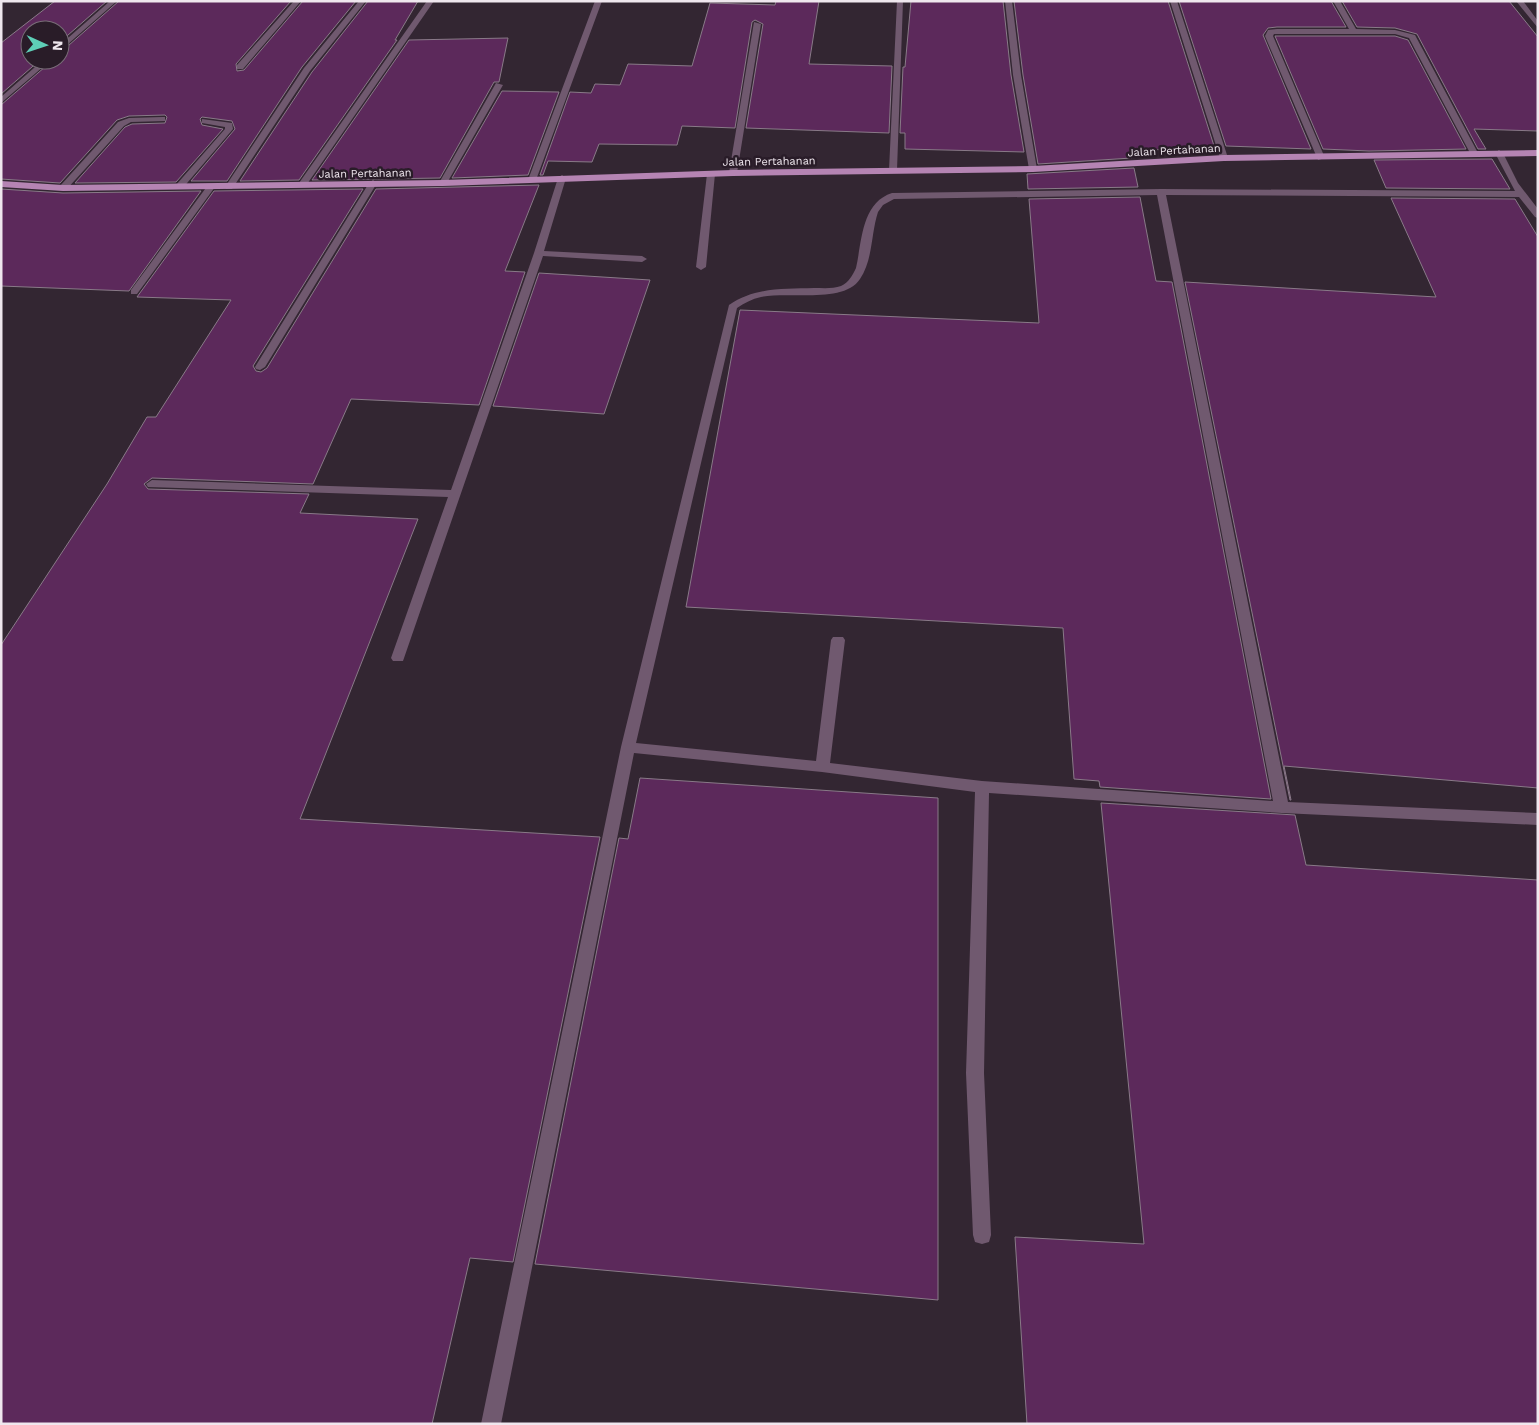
<svg xmlns="http://www.w3.org/2000/svg" width="1539" height="1425" font-family="'Work Sans',sans-serif">
<style>
.building{fill:#5c295b;stroke:#897a88}
.lines{fill:none;stroke-linecap:round;stroke-linejoin:round}
.service{fill:#70596f;fill-rule:evenodd}
.minor{fill:#70596f;fill-rule:evenodd}
.primary{fill:#b584b3;fill-rule:evenodd}
.labels{text-anchor:middle;stroke-width:5;stroke-linejoin:round;paint-order:stroke}
.far-street-label{font-size:11px;fill:#efe7ee;stroke:#291c28}
</style>
<rect width="100%" height="100%" fill="#332632"/>
<!-- building -->
<path class="building" d="M 55,1 L 107,1 L 60,42 L 60,30 L 30,30 L 30,60 L 40,60 L 1,94 L 1,43 Z
M 119,1 L 291,1 L 236,64 L 237,71 L 244,70 L 303,1 L 356,1 L 302,67 L 227,181 L 191,181 L 235,129 L 232,121 L 202,117 L 200,119 L 202,125 L 223,129 L 176,182 L 75,183 L 125,127 L 132,124 L 165,123 L 167,117 L 165,115 L 129,116 L 117,120 L 60,183 L 1,179 L 1,105 L 53,60 L 60,60 L 60,53 Z
M 368,1 L 418,1 L 395,40 L 397,40 L 299,180 L 240,181 L 312,72 Z
M 776,1 L 819,1 L 809,64 L 892,66 L 889,133 L 746,128 L 763,24 L 755,20 L 752,22 L 735,128 L 682,126 L 677,145 L 599,144 L 592,162 L 548,161 L 543,175 L 540,175 L 570,92 L 591,93 L 595,84 L 620,85 L 628,64 L 692,66 L 710,3 L 775,5 Z
M 911,1 L 1003,1 L 1011,75 L 1024,152 L 905,149 L 905,133 L 900,133 L 903,67 L 905,67 Z
M 1014,1 L 1168,1 L 1215,149 L 1130,150 L 1132,158 L 1038,164 L 1023,75 Z
M 1179,1 L 1331,1 L 1346,27 L 1277,27 L 1268,28 L 1263,35 L 1311,149 L 1226,146 Z
M 1342,1 L 1509,1 L 1538,37 L 1538,131 L 1474,129 L 1486,149 L 1478,149 L 1417,34 L 1395,28 L 1357,27 Z
M 1275,36 L 1395,36 L 1408,40 L 1466,149 L 1369,151 L 1323,149 Z
M 508,38 L 499,82 L 494,82 L 440,178 L 312,180 L 409,40 Z
M 502,91 L 559,92 L 528,175 L 452,178 Z
M 1492,159 L 1510,189 L 1386,188 L 1374,160 Z
M 1134,168 L 1138,187 L 1028,189 L 1027,174 Z
M 539,185 L 505,271 L 525,272 L 479,405 L 351,399 L 313,484 L 152,478 L 144,484 L 148,489 L 309,494 L 300,513 L 418,519 L 300,819 L 600,837 L 513,1262 L 470,1258 L 432,1424 L 1,1424 L 1,645 L 107,484 L 147,417 L 156,417 L 231,300 L 137,297 L 214,191 L 363,189 L 253,366 L 256,371 L 261,372 L 267,368 L 376,189 Z
M 1,189 L 63,193 L 201,191 L 129,291 L 1,286 Z
M 1140,197 L 1156,281 L 1172,282 L 1271,799 L 1100,787 L 1099,781 L 1074,779 L 1063,628 L 686,607 L 740,310 L 1039,323 L 1029,199 Z
M 1391,198 L 1515,199 L 1538,237 L 1538,788 L 1284,766 L 1291,800 L 1290,800 L 1185,282 L 1436,297 Z
M 539,273 L 650,280 L 604,414 L 493,406 Z
M 640,778 L 938,798 L 938,1300 L 535,1264 L 619,838 L 628,839 Z
M 1101,803 L 1295,815 L 1306,865 L 1538,880 L 1538,1424 L 1027,1424 L 1015,1237 L 1144,1244 Z"/>
<g class="lines">
<!-- service -->
<path class="service" d="M 897,1 L 903,1 L 897,170 L 893,173 L 889,170 Z
M 1516,1 L 1523,1 L 1538,21 L 1538,28 Z
M 162,117 L 165,117 L 165,121 L 131,122 L 124,126 L 66,190 L 60,190 L 60,186 L 118,122 L 129,118 Z
M 202,119 L 232,123 L 233,129 L 182,189 L 176,189 L 176,185 L 225,129 L 225,127 L 202,123 Z
M 1499,150 L 1503,153 L 1518,183 L 1538,209 L 1538,218 L 1535,217 L 1519,197 L 1166,195 L 1288,802 L 1538,813 L 1538,825 L 1282,813 L 989,793 L 984,1073 L 991,1235 L 989,1242 L 982,1244 L 975,1242 L 973,1235 L 966,1073 L 975,792 L 822,772 L 634,753 L 501,1424 L 481,1424 L 621,747 L 729,305 C 755,287 784,289 814,288 C 823,288 833,289 841,286 C 849,282 852,276 856,268 C 862,242 861,203 892,193 L 1161,189 L 1515,191 L 1495,153 ZM 1157,195 L 1273,801 L 982,781 L 830,763 L 845,640 L 843,637 L 833,637 L 831,640 L 816,761 L 636,743 L 737,308 C 744,303 752,299 761,297 C 788,291 844,304 860,279 C 873,260 871,233 878,212 L 883,205 L 894,199 Z
M 711,171 L 715,174 L 706,267 L 701,270 L 696,267 L 707,174 Z
M 562,175 L 566,178 L 544,251 L 642,256 L 647,259 L 642,262 L 543,256 L 403,661 L 393,661 L 391,658 L 448,497 L 148,487 L 146,484 L 152,480 L 451,490 L 534,253 L 558,178 Z
M 211,184 L 215,187 L 137,294 L 131,294 L 131,290 L 208,185 Z"/>
<!-- minor -->
<path class="minor" d="M 110,1 L 117,1 L 60,51 L 60,45 Z
M 294,1 L 301,1 L 243,69 L 237,69 L 237,65 Z
M 359,1 L 366,1 L 310,71 L 232,189 L 226,189 L 225,187 L 304,68 Z
M 427,1 L 434,1 L 305,187 L 299,187 L 299,183 Z
M 595,1 L 602,1 L 536,180 L 529,182 L 528,180 Z
M 1005,1 L 1012,1 L 1021,75 L 1037,169 L 1033,172 L 1029,169 L 1013,75 Z
M 1170,1 L 1177,1 L 1228,158 L 1227,160 L 1220,158 Z
M 1333,1 L 1340,1 L 1356,29 L 1395,30 L 1415,35 L 1478,153 L 1477,155 L 1470,153 L 1409,38 L 1395,34 L 1274,34 L 1273,36 L 1325,158 L 1318,160 L 1265,36 L 1268,30 L 1277,29 L 1349,29 Z
M 754,22 L 761,24 L 737,173 L 733,176 L 729,173 Z
M 43,60 L 51,60 L 1,103 L 1,97 Z
M 496,83 L 503,85 L 447,183 L 440,185 L 439,183 Z
M 373,180 L 377,183 L 265,367 L 260,370 L 256,369 L 255,367 L 369,183 Z"/>
<!-- primary -->
<path class="primary" d="M 1538,150 L 1538,156 L 1224,161 L 1033,172 L 733,176 L 443,186 L 63,191 L 1,187 L 1,181 L 63,185 L 443,180 L 733,170 L 1033,166 L 1224,155 Z"/>
</g>
<g class="labels">
<!-- far-street labels -->
<g class="far-street-label">
<text transform="translate(1174 150) rotate(-3)" y="4">Jalan Pertahanan</text>
<text transform="translate(769 161) rotate(-1)" y="4">Jalan Pertahanan</text>
<text transform="translate(365 173) rotate(-1)" y="4">Jalan Pertahanan</text>
</g>
</g>
<!-- border -->
<rect width="1539" height="1425" fill="none" stroke="#efe7ee" stroke-width="5"/>
<!-- north arrow -->
<g transform="translate(45 45) rotate(93)"><circle r="24" fill="#291c28" stroke="#786d77"/>
<path d="M0-4L9 19L0 12L-9 19Z" fill="#5eceb7"/>
<text y="-8" font-size="14" font-weight="bold" text-anchor="middle" fill="#efe7ee">N</text>
</g>
</svg>
